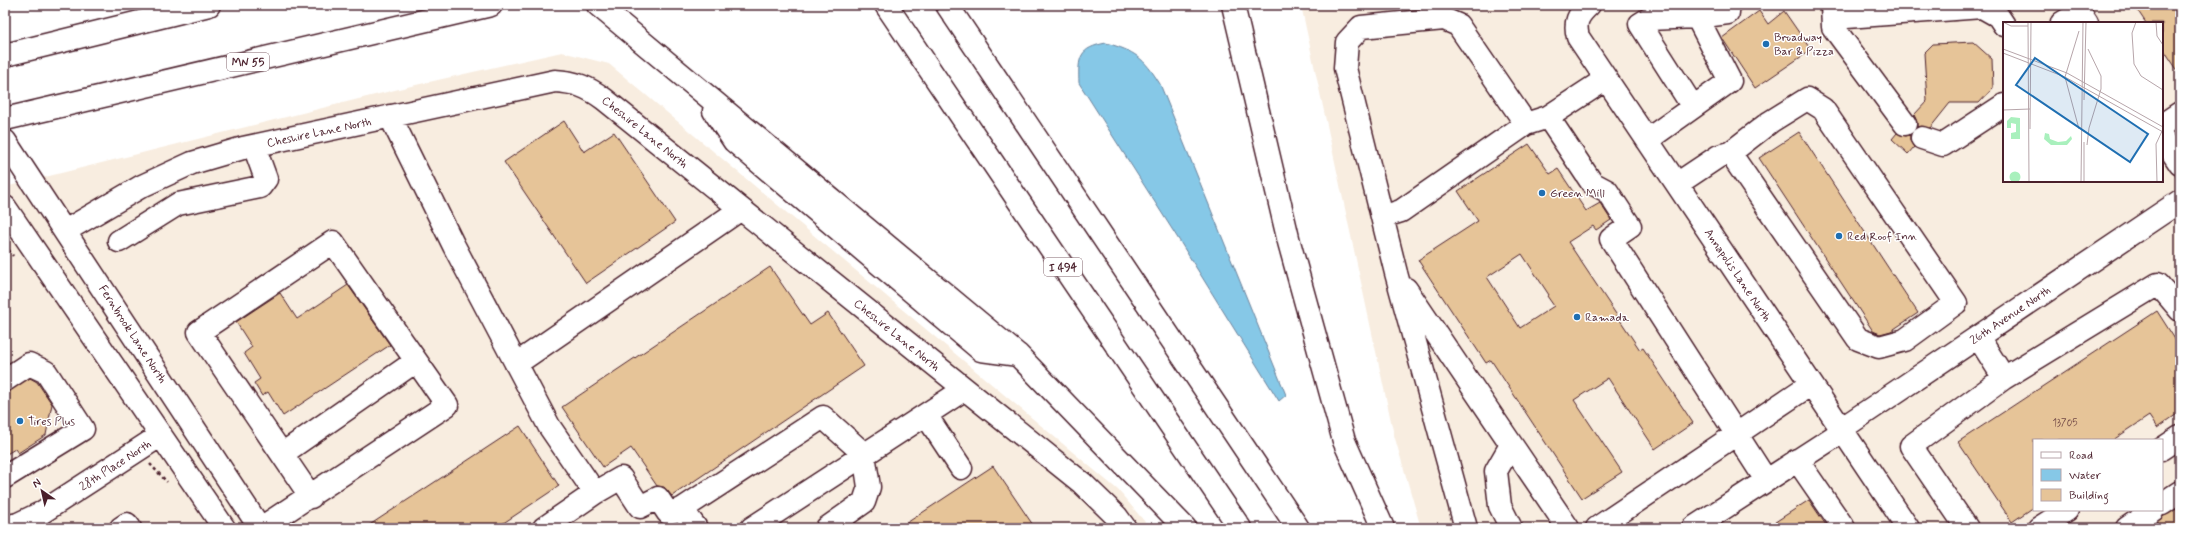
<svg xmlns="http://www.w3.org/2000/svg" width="2185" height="533" font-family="Mynerve,sans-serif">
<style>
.built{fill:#f8ede0;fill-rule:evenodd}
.water{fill:#86c8e7;stroke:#6e849c}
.building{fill:#e6c498;stroke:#4a1f2b;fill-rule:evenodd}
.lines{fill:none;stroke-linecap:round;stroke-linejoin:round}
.minor-casing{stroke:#4a1f2b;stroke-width:25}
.major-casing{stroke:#4a1f2b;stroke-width:25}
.highway-casing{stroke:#4a1f2b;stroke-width:25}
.path{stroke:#4a1f2b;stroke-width:2.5;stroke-dasharray:3 3;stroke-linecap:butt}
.minor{stroke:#fff;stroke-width:22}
.major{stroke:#fff;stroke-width:22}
.highway{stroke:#fff;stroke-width:22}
.poi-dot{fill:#1f6fb2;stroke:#fff;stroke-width:1.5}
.labels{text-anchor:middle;stroke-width:3;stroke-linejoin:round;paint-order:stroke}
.number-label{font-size:10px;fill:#714846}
.shield{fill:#fff;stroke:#80626b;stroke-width:1}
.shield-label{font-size:11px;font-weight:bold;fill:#4a1f2b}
.poi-label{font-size:12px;fill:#4a1f2b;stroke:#fff;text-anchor:start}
.street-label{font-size:12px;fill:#4a1f2b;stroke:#fff}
.inset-road{fill:none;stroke:#b7a5aa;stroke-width:1}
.view{fill:#1f6fb2;fill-opacity:0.15;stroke:#1f6fb2;stroke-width:2}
.inset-edge{fill:none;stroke:#4a1f2b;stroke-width:2}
</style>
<rect width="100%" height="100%" fill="#fff"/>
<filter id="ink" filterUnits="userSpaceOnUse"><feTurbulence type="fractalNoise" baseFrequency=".025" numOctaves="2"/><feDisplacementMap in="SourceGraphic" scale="8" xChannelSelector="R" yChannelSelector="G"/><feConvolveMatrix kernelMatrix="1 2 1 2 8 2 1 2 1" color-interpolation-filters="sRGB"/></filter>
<g filter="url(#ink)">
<!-- built -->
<path class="built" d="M 1301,5 L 2180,5 L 2180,528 L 1421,528 L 1394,435 ZM 2004,23 L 2162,23 L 2162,181 L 2004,181 ZM 2034,440 L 2162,440 L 2162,510 L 2034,510 Z
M 562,52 L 609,64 L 1118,490 L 1150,528 L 5,528 L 5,187 L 407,87 Z"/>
<!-- water -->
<path class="water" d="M 1106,43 C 1135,51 1144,58 1160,84 L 1286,395 L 1279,401 L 1179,240 L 1079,83 C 1078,57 1079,48 1106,43 Z"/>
<!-- building -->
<path class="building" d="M 2134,5 L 2180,5 L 2180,74 L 2162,47 L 2162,23 L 2146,23 Z
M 1759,11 L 1768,24 L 1784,11 L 1811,50 L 1755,88 L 1722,38 Z
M 1973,42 L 1992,59 L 1993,88 L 1979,103 L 1950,103 L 1930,128 L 1917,127 L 1917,122 L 1914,115 L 1927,101 L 1924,53 L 1933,44 Z
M 564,121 L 584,152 L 614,132 L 675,222 L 586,283 L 504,162 Z
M 1799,132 L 1918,313 L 1891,331 L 1880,334 L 1873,331 L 1759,158 Z
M 1897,133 L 1906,136 L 1910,135 L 1910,141 L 1914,147 L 1908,154 L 1892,139 Z
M 1529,144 L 1550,174 L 1558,169 L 1586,211 L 1600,203 L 1611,220 L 1596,230 L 1593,226 L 1568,242 L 1640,350 L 1643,348 L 1693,423 L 1655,449 L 1608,378 L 1574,400 L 1622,472 L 1582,498 L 1491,360 L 1486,363 L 1418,260 L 1478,221 L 1458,191 ZM 1522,254 L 1549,295 L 1547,296 L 1554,306 L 1520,328 L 1487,277 Z
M 770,267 L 810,325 L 828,313 L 864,366 L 672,496 L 664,487 L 657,486 L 631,448 L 603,467 L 562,407 Z
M 348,285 L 390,345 L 283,416 L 268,392 L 262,396 L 254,383 L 260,379 L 244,353 L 252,347 L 236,322 L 280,293 L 297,319 Z
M 2157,311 L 2180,347 L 2180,412 L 2157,428 L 2149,416 L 2113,440 L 2034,440 L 2034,507 L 2012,522 L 1958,442 Z
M 30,378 L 37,382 L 52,404 L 46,435 L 18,453 L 15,449 L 5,455 L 6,392 Z
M 520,426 L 559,486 L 496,528 L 365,528 Z
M 993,466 L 1035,528 L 899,528 Z
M 1809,500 L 1828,528 L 1766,528 Z
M 2180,507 L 2180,528 L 2149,528 L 2164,516 Z"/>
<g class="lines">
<defs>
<path id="minor" d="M 1589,5 C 1578,15 1574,22 1578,37 L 1908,528
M 1832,5 L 1833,27 L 1905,124
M 2075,5 L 2087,23
M 1697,17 L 1728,13 L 1728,5
M 1833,18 L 1982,7 L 1998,16 L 2004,25
M 2062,23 L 2080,12
M 390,116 L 454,246 L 549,426 L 595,493
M 1548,117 L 1592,183 L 1607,191 L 1630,226 L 1611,239 L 1766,480
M 2162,125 L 2180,113
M 2162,137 L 2180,164
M 1922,138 L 1943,145 L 2004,105
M 1647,140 L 1730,81 L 1697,17 L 1648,19 L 1640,24 L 1693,107
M 5,141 L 260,528
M 1677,184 L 1719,156 L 1730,153 L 1770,122 L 1807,99 L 1823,109 L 1956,303 L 1905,340 L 1879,347 L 1858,339 L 1730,153
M 5,207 L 224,528
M 1382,217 L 1401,211 L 1526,124
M 65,231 L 142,186 L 192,163 L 243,148 L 555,81 C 575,82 588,87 604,99 L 1082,483 L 1117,517 L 1125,528
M 119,241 L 178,204 L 260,187 L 266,179 L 254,146
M 1406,289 L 1568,528
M 1978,337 L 2004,378 L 2158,284 L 2180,310
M 516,364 L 741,209
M 5,380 L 29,364 L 46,372 L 83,429 L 5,477
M 926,415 L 961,468
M 1841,429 L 2180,201
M 2162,449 L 2180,437
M 282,454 L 416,361
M 1797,460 L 1844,528
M 2162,504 L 2180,492
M 682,509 L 823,417 L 864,454 L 869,487 L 864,502 L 827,528
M 5,527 L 18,524 L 41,513 L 161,435
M 121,528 L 127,524 L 130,528
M 261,528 L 447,405 L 333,242 L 199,332 L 311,497
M 544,528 L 595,493 L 621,478 L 640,507 L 658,498 L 668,513 L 682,509 L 696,528
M 752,528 L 965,389
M 1466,528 L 1396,273 L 1345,68 L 1347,42 L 1361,27 L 1444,19 L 1458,25 L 1526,124 L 1548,117 L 1606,79
M 1511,528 L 1500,506 L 1496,471 L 1511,445
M 1597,528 L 1811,384
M 1693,528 L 1843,431
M 1967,528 L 1911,446 L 2004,378
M 2039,528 L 2067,510
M 2127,528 L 2153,510"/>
<path id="major" d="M 5,55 L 209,5
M 5,119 L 491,5"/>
<path id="highway" d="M 598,5 L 1018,355 L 1185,528
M 886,5 L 1240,528
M 947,5 L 1298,528
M 1233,5 L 1289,242 L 1344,441 L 1383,528
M 714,111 L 734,141 L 981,350 L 1018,355"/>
</defs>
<!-- minor casing -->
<use href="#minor" class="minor-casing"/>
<!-- major casing -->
<use href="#major" class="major-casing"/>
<!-- highway casing -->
<use href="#highway" class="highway-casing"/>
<!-- path -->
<path class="path" d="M 5,245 L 13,256
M 150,464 L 167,482"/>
<!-- minor -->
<use href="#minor" class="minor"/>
<!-- major -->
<use href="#major" class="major"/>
<!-- highway -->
<use href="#highway" class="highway"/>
</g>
</g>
<!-- markers -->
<g class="poi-dot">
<circle cx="1766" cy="44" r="4"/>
<circle cx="1542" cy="193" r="4"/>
<circle cx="1839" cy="236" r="4"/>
<circle cx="1577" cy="317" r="4"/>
<circle cx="20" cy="421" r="4"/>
</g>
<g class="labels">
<!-- number labels -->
<g class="number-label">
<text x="2065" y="426">13705</text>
</g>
<!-- shield labels -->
<g class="shield">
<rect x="227" y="53" width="42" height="18" rx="3"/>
<rect x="1044" y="258" width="38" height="18" rx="3"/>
</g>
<g class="shield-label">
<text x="248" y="66">MN 55</text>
<text x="1063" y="271">I 494</text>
</g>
<!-- poi labels -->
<g class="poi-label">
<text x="1774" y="41">Broadway<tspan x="1774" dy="14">Bar &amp; Pizza</tspan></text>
<text x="1550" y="197">Green Mill</text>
<text x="1847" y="240">Red Roof Inn</text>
<text x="1585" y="321">Ramada</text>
<text x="28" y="425">Tires Plus</text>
</g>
<!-- street labels -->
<g class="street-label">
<text transform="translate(319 132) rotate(-12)" y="4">Cheshire Lane North</text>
<text transform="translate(645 132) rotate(39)" y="4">Cheshire Lane North</text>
<text transform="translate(1738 275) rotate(56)" y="4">Annapolis Lane North</text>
<text transform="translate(2010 315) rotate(-34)" y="4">26th Avenue North</text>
<text transform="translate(133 334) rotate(57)" y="4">Fernbrook Lane North</text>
<text transform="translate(897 335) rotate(39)" y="4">Cheshire Lane North</text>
<text transform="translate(115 465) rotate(-33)" y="4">28th Place North</text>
</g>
</g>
<!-- overview -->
<g transform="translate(2003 22)">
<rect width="160" height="160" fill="#fff"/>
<path d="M 8,95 L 17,96 L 17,117 L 8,117 L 8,111 L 13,110 L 13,102 L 8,101 L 8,106 L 4,106 L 4,99 ZM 42,111 L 46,112 L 47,117 L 55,120 L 63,119 L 68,114 L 69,117 L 64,123 L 48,123 L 41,117 ZM6.5 155a5.5 5.5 0 1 1 11 0a5.5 5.5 0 1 1-11 0Z" fill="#a9f0bd"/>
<path class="inset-road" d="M 0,0 L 8,4 L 25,4M 25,0 L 26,160M 133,0 L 129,11 L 131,42 L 138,54 L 160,68M 153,0 L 154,14 L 160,23M 0,27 L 64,51M 0,31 L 62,55M 64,51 L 160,105M 62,55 L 160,110M 81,78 L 83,0M 0,88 L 27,87M 27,107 L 28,0M 76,107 L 62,55 L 76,9M 81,120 L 81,160M 84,123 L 86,106 L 98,67 L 98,54 L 85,27M 78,160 L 80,0M 154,160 L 153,122 L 160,107"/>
<path class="view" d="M 32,36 L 145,112 L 127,140 L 13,63 Z"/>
<rect width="160" height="160" class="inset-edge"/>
</g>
<!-- margin -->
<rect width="2185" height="533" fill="none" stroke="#fff" stroke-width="20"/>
<rect x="10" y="10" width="2165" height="513" fill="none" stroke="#4a1f2b" stroke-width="1.5" filter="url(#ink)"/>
<!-- legend -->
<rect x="2033" y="439" width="130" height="72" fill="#ffffff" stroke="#b7a5aa"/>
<rect x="2041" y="452" width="20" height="6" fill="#ffffff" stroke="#b7a5aa"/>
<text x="2069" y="459" font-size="12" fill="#4a1f2b">Road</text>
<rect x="2041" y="469" width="20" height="12" fill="#86c8e7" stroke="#b7a5aa"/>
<text x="2069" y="479" font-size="12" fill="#4a1f2b">Water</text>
<rect x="2041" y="489" width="20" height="12" fill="#e6c498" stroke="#b7a5aa"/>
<text x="2069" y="499" font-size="12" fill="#4a1f2b">Building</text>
<!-- north arrow -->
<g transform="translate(42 491) rotate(326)" stroke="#ffffff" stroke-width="3" paint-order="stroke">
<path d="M0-3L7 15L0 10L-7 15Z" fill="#4a1f2b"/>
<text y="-6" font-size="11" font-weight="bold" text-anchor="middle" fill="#4a1f2b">N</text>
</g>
</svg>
